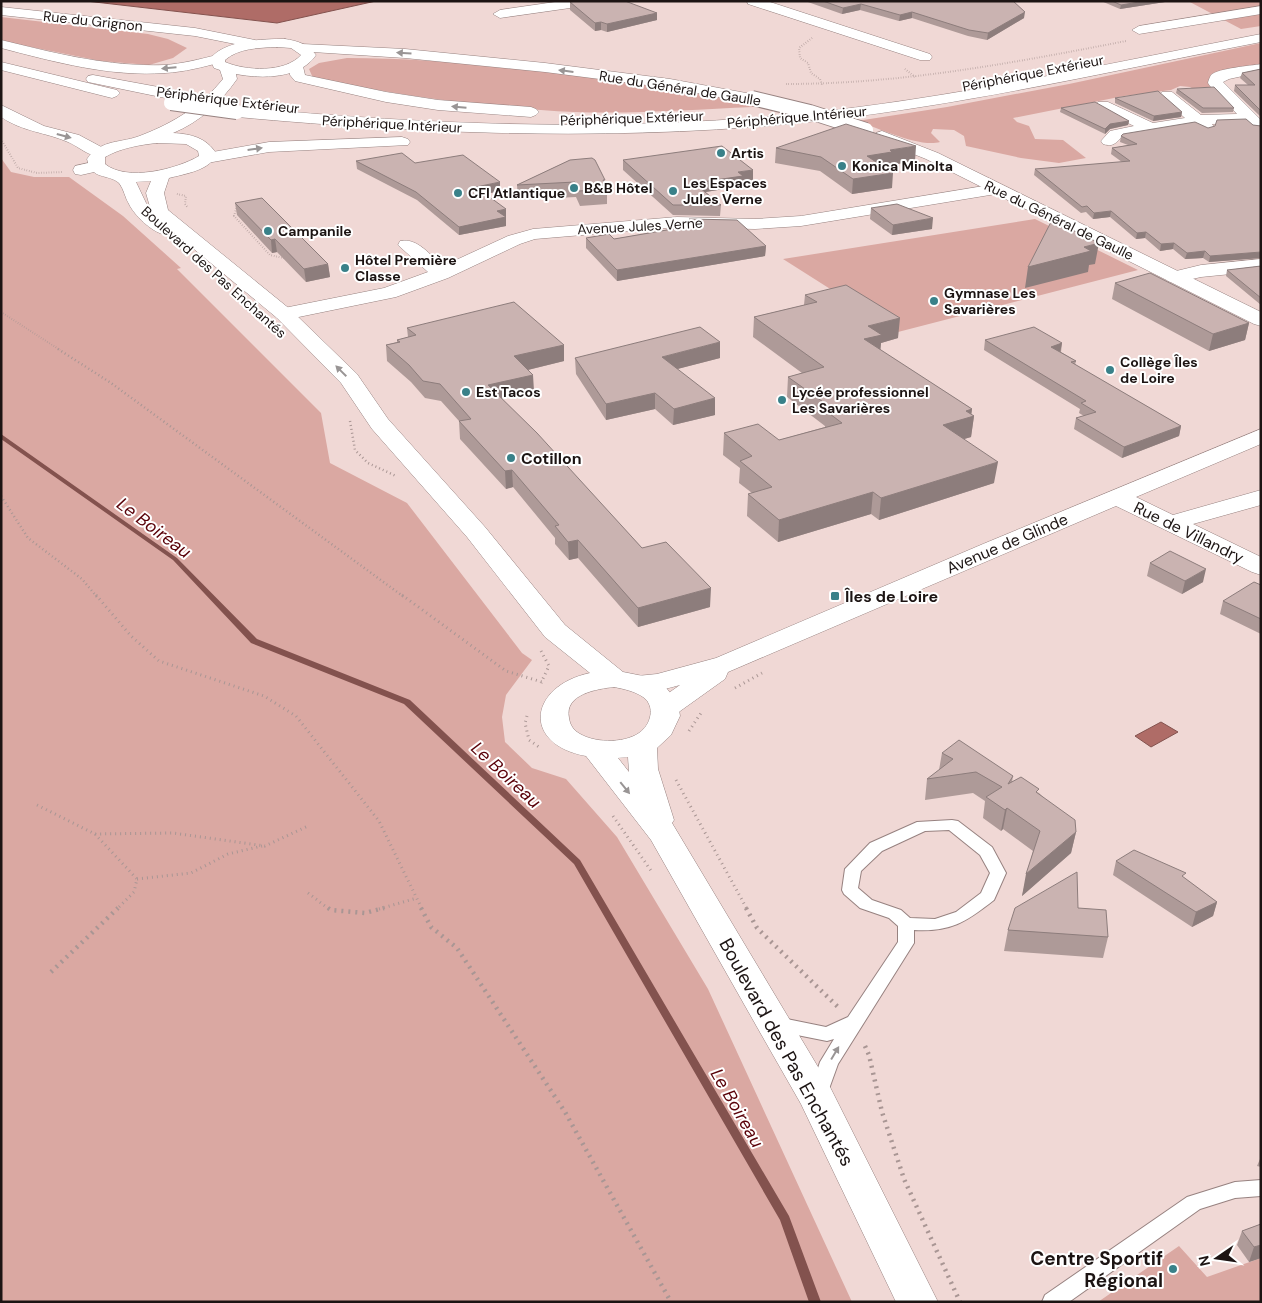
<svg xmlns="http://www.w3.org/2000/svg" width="1262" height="1303" font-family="'DM Sans',sans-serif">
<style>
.green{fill:#daa8a2}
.water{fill:#af6c67;stroke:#83524e}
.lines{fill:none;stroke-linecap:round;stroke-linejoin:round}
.stream{fill:#83524e;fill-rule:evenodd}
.service-casing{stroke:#978280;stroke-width:2}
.minor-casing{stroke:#978280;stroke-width:1}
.tertiary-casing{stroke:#978280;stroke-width:1}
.secondary-casing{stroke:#978280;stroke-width:1}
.trunk-casing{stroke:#978280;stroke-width:1}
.path-far3{stroke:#a99694;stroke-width:2;stroke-dasharray:0.5 2;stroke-linecap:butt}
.path-far2{stroke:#a99694;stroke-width:2.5;stroke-dasharray:1 3;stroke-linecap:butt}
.path-far1{stroke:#a99694;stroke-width:3;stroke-dasharray:1 4;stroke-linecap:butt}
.path{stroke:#a99694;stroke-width:4.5;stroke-dasharray:2 5;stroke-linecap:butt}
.service{fill:#fff;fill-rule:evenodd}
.minor{fill:#fff;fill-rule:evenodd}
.tertiary{fill:#fff;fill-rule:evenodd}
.secondary{fill:#fff;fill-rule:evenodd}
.trunk{fill:#fff;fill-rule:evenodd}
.tertiary-bridge-casing{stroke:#978280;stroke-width:16;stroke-linecap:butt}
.trunk-bridge-casing{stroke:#978280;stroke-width:16;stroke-linecap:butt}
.tertiary-bridge{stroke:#fff;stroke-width:14}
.trunk-bridge{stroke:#fff;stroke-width:14}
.wall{fill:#ae9a98}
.shaded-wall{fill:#8d7d7c}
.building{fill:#cab3b1;stroke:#8d7d7c}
.oneway{fill:#999595}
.poi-dot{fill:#398189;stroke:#fff;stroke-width:2}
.labels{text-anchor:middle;stroke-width:4;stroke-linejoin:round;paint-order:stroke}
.far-street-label{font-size:14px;fill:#1c1413;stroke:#fff}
.far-poi-label{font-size:14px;font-weight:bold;fill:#1c1413;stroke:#fff;text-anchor:start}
.poi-label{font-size:16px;font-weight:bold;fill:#1c1413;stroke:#fff;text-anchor:start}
.street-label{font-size:16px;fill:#1c1413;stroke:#fff}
.water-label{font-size:18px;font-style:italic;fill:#590108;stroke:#fff}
.near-street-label{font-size:19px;fill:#1c1413;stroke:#fff}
.near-poi-label{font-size:19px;font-weight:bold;fill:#1c1413;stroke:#fff;text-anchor:end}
</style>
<rect width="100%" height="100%" fill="#f0d8d5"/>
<!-- green -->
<path class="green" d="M 1188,1 L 1261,1 L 1261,26 L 1241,29 Z
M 1,17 L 148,34 L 168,39 L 187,48 L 173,58 L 149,65 L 101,61 L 1,41 Z
M 1261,43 L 1261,67 L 1216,76 L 1216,91 L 1197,91 L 1190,87 L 1180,86 L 1171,90 L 1124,96 L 1013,118 L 1017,122 L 1029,126 L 1035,139 L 1063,140 L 1086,158 L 1059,163 L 1021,158 L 966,146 L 964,136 L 954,130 L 933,129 L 931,133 L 940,142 C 920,148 878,128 857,121 L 947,107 L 1069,84 Z
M 347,58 C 483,59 622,78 755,104 L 753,107 C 683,110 612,116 541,110 C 465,105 388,93 313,78 L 309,69 L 319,63 Z
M 1,158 L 11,172 L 34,177 L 69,177 L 123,216 L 181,268 L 177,269 L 321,413 L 330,463 L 407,503 L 522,653 L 532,660 L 506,695 L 502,717 L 505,742 L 532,768 L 566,779 L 617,837 L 708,989 L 852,1302 L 1,1302 Z
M 1035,219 L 1138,270 L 898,332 L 783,259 Z
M 1179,1246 L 1207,1277 L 1261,1258 L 1261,1302 L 1098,1302 Z"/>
<!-- water -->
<path class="water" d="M 86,1 L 376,1 L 277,23 Z
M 1161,722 L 1178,732 L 1151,747 L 1135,736 Z"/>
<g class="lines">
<!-- stream -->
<path class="stream" d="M 1,434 L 177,558 L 257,639 L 410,700 L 580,860 L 789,1216 L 821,1302 L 809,1302 L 780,1220 L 574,864 L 404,704 L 251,643 L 173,560 L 1,439 Z"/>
<defs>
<path id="service" d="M 952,820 L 958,821 L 992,847 L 1006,873 L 994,900 C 966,922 951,932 914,930 L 914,943 L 838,1064 L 825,1100 L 818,1102 L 811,1100 L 809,1095 L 820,1062 L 834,1039 L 827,1041 L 777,1031 L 771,1029 L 768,1024 L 771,1019 L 777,1017 L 826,1027 L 848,1017 L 898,942 L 898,926 L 889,918 L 860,908 L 844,894 L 842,890 L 845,869 L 870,843 L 917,822 ZM 949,830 L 980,855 L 990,873 L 981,893 L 956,912 L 935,919 L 910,918 L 901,910 L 872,900 L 858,888 L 861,871 L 882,851 L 925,831 Z
M 1261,1180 L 1261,1196 L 1235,1198 L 1200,1209 L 1069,1302 L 1042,1302 L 1045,1295 L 1187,1197 L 1235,1182 Z"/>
<path id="minor" d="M 562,1 L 597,1 L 591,5 L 500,18 L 493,14 L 500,10 Z
M 747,1 L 767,1 L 930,54 L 932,57 L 930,60 L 920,60 L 748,4 Z
M 1261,6 L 1261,14 L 1139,34 L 1132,30 L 1139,26 Z
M 1261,64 L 1261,72 L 1229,79 L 1223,82 L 1261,120 L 1261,130 L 1252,129 L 1246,123 L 1212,124 L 1214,127 L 1212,130 L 1206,132 L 1194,125 L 1121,138 C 1115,144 1112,147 1103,144 L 1101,141 L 1110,131 L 1134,126 L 1098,108 L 1095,105 L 1098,102 L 1108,102 L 1153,123 L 1185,118 L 1159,95 L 1162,92 L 1172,92 L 1201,115 L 1237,114 L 1210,86 L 1208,83 C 1208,81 1210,77 1211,75 C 1219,68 1250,66 1261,64 Z
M 97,161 L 103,162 L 105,166 L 103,170 L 81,175 L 75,174 L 73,170 L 75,166 Z
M 996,184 L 1002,185 L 1005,189 L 1002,193 L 801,226 L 755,229 L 677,227 L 535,239 L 520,244 L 448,278 L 396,297 L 284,320 L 277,318 L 274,314 L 277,310 L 284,308 L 384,288 L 428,272 L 398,245 L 400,241 C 417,237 431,256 443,266 L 508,236 L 533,229 L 677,217 L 755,219 L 801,216 Z
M 1261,259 L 1261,271 L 1201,277 L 1175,283 L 1168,281 L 1165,277 L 1168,273 L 1201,265 Z
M 1261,429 L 1261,444 L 1136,497 L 1173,515 L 1261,490 L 1261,505 L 1193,524 L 1261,557 L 1261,575 L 1252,572 L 1116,506 L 728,672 L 725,679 L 676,714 L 666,717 L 656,714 L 652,708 L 656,702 L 680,685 C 662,690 645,694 627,689 L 623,683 L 627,677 L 657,674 L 716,658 L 983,544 Z"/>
<path id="tertiary" d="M 1,7 L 195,28 L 255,40 L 262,44 L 255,48 L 195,36 L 1,15 Z
M 302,44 L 405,49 L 545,63 L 670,79 L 757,95 L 760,98 L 757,101 L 752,103 L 670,88 L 545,72 L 405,58 L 297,51 L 295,48 Z
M 882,131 L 938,153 L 1261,312 L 1261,326 L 1254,324 L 926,159 L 876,139 L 874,136 L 876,133 Z"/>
<path id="secondary" d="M 285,39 C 298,41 308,44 316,55 C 300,79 262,79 236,74 L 237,79 C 221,102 200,122 173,133 C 192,134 206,138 216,153 C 213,170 184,174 169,178 L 164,193 L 168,210 L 291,310 L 357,374 L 388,419 L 485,527 L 565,625 L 623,672 L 648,677 L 664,685 L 678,703 L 680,716 L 671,735 L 657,748 L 658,769 L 674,820 L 672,823 L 830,1087 L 938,1302 L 896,1302 L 801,1104 L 761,1034 L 651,840 L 586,756 C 521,744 529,686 590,673 L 545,637 L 467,537 L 372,429 L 341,383 L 277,318 L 171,230 L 163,234 C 152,232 134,215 129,204 C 125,198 124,189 119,183 C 107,173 92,181 87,159 C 102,138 121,144 142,135 C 173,123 201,106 223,79 L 220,70 L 214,68 L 210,59 C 224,40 263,39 285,39 ZM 277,47 L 291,48 L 301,55 C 285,73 246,71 225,62 L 225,60 C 239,48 258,48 277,47 ZM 157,143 L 186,144 L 198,151 L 199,156 C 177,169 127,182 105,164 L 105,157 C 121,148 139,145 157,143 ZM 151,181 L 146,193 L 150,207 L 146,203 L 136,182 ZM 614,687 C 624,689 634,691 643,697 C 656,706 651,725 639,733 C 623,744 592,743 577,732 C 572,728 570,724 569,718 C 564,694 597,689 614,687 ZM 628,757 L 629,772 L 618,758 Z"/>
<path id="trunk" d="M 1261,34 L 1261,42 C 1116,70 973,103 827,120 C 631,142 433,135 237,117 L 232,115 L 229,112 L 232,109 L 237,107 C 433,126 631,133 827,111 C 973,94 1116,62 1261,34 Z
M 1,40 C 54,53 109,67 164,65 C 182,64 200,59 217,55 L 222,56 L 224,59 L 222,62 C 203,67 184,72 165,73 C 110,77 55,62 1,48 Z
M 297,61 L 302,62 L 305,75 L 386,92 L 438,100 L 531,107 L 536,109 L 539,112 L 536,115 L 531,117 L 438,110 L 386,102 L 295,81 L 290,75 L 290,65 L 292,62 Z
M 1,62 L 117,90 L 120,93 L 117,96 L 112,98 L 1,70 Z
M 93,75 L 180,91 L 185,93 L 188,96 L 185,99 L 180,101 L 88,82 L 86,79 L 88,76 Z
M 1,105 L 44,126 L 79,135 L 107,150 L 109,153 L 107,156 C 92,160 80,147 68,142 C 45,132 23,132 1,117 Z
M 402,137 L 408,139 L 410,142 L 408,145 L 269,152 L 207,163 L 201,162 L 199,158 L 201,154 L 207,153 L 269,142 Z"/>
</defs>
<!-- service casing -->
<use href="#service" class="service-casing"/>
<!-- minor casing -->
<use href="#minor" class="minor-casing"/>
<!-- tertiary casing -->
<use href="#tertiary" class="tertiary-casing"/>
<!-- secondary casing -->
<use href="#secondary" class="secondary-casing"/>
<!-- trunk casing -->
<use href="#trunk" class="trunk-casing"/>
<!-- path-far3 -->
<path class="path-far3" d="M 812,38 L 799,48 L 800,58 L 808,63 L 811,73 L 820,79 L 822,85
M 905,69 L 915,77
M 786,84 C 901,84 1013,63 1126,41
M 1,139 L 18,168 L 37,173 L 63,172
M 177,194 L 186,196 L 185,204 L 188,208
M 237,206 L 234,216 L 270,255 L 288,259
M 1,312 L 60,350"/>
<!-- path-far2 -->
<path class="path-far2" d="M 58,349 L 111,383 L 404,597
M 350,421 L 355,450 L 368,463 L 396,476
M 1,496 L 28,538 L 82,579 L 97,597"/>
<!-- path-far1 -->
<path class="path-far1" d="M 96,595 L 131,636 L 159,661 L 264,696 L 296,716 L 379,821 L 422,909
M 402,595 L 506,671 L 542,682
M 541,651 L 549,666 L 541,683
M 735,688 L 762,673
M 527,716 L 525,723 L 529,740 L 539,747
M 689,731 L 701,713
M 676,780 L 747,909
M 37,805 L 95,834 L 173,833 L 265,846 L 308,826
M 613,816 L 652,872
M 95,834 L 137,879 L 134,892 L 117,909
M 137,879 L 191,873 L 228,854 L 262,846
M 308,893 L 329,909
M 379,909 L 417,898"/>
<!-- path -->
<path class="path" d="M 328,908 L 331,910 L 365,913 L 384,908
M 421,908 L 431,927 L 457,948 L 565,1112 L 671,1302
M 746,908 L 757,928 L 840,1009
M 51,972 L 118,908
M 865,1046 L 869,1055 L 882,1112 L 904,1179 L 960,1302"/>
<!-- service -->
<use href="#service" class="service"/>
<!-- minor -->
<use href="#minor" class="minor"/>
<!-- tertiary -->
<use href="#tertiary" class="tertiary"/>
<!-- secondary -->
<use href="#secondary" class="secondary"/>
<!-- trunk -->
<use href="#trunk" class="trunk"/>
<defs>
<path id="tertiary-bridge" d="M 752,98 L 810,112 L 866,130"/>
<path id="trunk-bridge" d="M 171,103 L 237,112"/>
</defs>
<!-- tertiary-bridge casing -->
<use href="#tertiary-bridge" class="tertiary-bridge-casing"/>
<!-- trunk-bridge casing -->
<use href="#trunk-bridge" class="trunk-bridge-casing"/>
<!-- tertiary-bridge -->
<use href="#tertiary-bridge" class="tertiary-bridge"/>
<!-- trunk-bridge -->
<use href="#trunk-bridge" class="trunk-bridge"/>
</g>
<!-- wall -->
<path class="wall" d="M 805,1 L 1013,1 L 1024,18 L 987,40 L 968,36 L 912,18 L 899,21 L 860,10 L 842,14 Z
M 1101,1 L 1165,1 L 1165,2 L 1120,9 Z
M 570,2 L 657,13 L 657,20 L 607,32 L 601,30 L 595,31 L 570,10 Z
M 1261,69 L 1261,117 L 1234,91 L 1235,85 L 1248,85 L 1240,78 L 1242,73 Z
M 1177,89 L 1234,108 L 1233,112 L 1202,113 L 1176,93 Z
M 1115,98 L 1182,112 L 1181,117 L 1153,121 L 1115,103 Z
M 1061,108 L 1129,121 L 1128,125 L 1110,129 L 1105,134 L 1060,112 Z
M 1253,125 L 1261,126 L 1261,258 L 1209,262 L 1203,258 L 1185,259 L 1173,249 L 1160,251 L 1145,238 L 1136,239 L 1110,217 L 1093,219 L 1086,212 L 1081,213 L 1034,175 L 1035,169 L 1122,162 L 1111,154 L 1112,148 L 1128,145 L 1120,142 L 1121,136 L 1208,128 Z
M 776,148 L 915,161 L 891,165 L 891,166 L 885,167 L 892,188 L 852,194 L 820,171 L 775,163 Z
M 570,160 L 605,184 L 607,189 L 607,204 L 580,206 L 576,197 L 518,200 L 517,185 Z
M 623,160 L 753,180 L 742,182 L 742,186 L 705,192 L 721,205 L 720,216 L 673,215 L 623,170 Z
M 356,161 L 415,163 L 500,191 L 485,194 L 506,218 L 506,226 L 459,235 L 417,200 L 357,169 Z
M 235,203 L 328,264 L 330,277 L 306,282 L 277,252 L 272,253 L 237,215 Z
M 871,208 L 932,229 L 892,235 L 870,219 Z
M 689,219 L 766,246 L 765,256 L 617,281 L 586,248 L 586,238 L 614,239 L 689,226 Z
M 1261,266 L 1261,305 L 1226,276 L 1227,270 Z
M 1115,283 L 1249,323 L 1245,340 L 1209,351 L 1112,299 Z
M 805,295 L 898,338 L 881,343 L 880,350 L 972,409 L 971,414 L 974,416 L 971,437 L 964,439 L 994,483 L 879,520 L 871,514 L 778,542 L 747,516 L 748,494 L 752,493 L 739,483 L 740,468 L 723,455 L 724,433 L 779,440 L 825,427 L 825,426 L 787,397 L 788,377 L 802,373 L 753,337 L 754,317 L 804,305 Z
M 407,328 L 564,345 L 564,361 L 528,370 L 534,391 L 502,399 L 642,548 L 710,607 L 638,627 L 578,558 L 569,560 L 555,544 L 555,538 L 513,487 L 506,489 L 460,439 L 459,421 L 441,401 L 425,398 L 411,382 L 387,361 L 386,345 L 397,342 L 397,340 L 408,337 Z
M 985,340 L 1062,343 L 1061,352 L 1076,361 L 1075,365 L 1181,426 L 1179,436 L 1122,458 L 1074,429 L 1076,418 L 1084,416 L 1079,413 L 1080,409 L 984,350 Z
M 575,358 L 720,358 L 677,369 L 715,415 L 673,425 L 655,409 L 606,420 L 576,374 Z
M 1150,563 L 1203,582 L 1182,594 L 1147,576 Z
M 1261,585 L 1261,634 L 1220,614 L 1223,601 Z
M 942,753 L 1013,776 L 1012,782 L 1039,793 L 1076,832 L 1071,853 L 1022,896 L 1033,851 L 1003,829 L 1001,831 L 983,818 L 985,801 L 973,793 L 925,800 L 927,779 L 939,770 Z
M 1116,861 L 1184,878 L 1217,902 L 1213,916 L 1192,927 L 1113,875 Z
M 1078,908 L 1108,937 L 1103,958 L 1004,951 L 1008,930 Z
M 1261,1158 L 1261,1167 L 1257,1166 L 1260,1159 Z
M 1261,1224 L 1261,1258 L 1249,1262 L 1237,1245 L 1242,1231 Z"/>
<!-- shaded-wall -->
<path class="shaded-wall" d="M 1145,1 L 1165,1 L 1165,2 L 1120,9 L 1121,5 Z
M 861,4 L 860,10 L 842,14 L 843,8 Z
M 912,12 L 912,18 L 899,21 L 900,15 Z
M 1025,12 L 1024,18 L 987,40 L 988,33 Z
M 657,13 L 657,20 L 607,32 L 607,24 Z
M 601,22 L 601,30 L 595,31 L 595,23 Z
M 1182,112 L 1181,117 L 1153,121 L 1154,116 Z
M 1129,121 L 1128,125 L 1110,129 L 1105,134 L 1105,129 L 1110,124 Z
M 916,146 L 915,161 L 891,165 L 891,166 L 866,170 L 867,156 L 890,150 Z
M 753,170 L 753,180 L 742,182 L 742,186 L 694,194 L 694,183 L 738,172 Z
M 893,173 L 892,188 L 852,194 L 853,179 Z
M 500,182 L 500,191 L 476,196 L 476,187 Z
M 506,209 L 506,226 L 459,235 L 459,227 L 497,211 Z
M 1111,211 L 1110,217 L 1093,219 L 1094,213 Z
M 933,218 L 932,229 L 892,235 L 893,225 Z
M 1146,232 L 1145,238 L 1136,239 L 1137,233 Z
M 275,239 L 277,252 L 272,253 L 271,240 Z
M 1099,243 L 1095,264 L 1089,265 L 1088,272 L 1025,288 L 1028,267 L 1084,247 Z
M 1174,243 L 1173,249 L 1160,251 L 1161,244 Z
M 766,246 L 765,256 L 617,281 L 617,270 Z
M 1205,251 L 1203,258 L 1185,259 L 1187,253 Z
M 1261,252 L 1261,258 L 1209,262 L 1210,256 Z
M 328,264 L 330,277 L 306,282 L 304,269 Z
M 900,318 L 898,338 L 881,343 L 880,355 L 864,339 L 868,326 Z
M 1249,323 L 1245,340 L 1209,351 L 1213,334 Z
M 720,342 L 720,358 L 662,373 L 662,357 Z
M 1062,343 L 1060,353 L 1051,347 Z
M 564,345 L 564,361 L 515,373 L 514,356 Z
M 533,375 L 534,391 L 489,402 L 488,385 Z
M 655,393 L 655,409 L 606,420 L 606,404 Z
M 715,398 L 715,415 L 673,425 L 674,409 Z
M 972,409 L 971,417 L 974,416 L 971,437 L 940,446 L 943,425 L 966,411 Z
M 1181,426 L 1179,436 L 1122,458 L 1124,447 Z
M 998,462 L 994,483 L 879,520 L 881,498 Z
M 512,470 L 513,487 L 506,489 L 505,471 Z
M 873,492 L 871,514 L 778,542 L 779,520 Z
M 578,540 L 578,558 L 569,560 L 568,542 Z
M 1206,569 L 1203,582 L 1182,594 L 1185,581 Z
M 711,588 L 710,607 L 638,627 L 638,608 Z
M 1007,808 L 1003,829 L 1001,831 L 1005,810 Z
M 1076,832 L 1071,853 L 1022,896 L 1026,874 Z
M 1217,902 L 1213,916 L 1192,927 L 1196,912 Z
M 1261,1245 L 1261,1258 L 1249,1262 L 1254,1247 Z"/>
<!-- building -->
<path class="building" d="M 577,1 L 625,1 L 657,13 L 607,24 L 601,22 L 595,23 L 570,2 Z
M 823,1 L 1013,1 L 1025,12 L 988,33 L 969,30 L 912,12 L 900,15 L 861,4 L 843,8 Z
M 1112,1 L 1145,1 L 1121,5 Z
M 1261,69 L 1261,111 L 1235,85 L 1255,85 L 1242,73 Z
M 1214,87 L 1234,108 L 1203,108 L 1177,89 Z
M 1158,91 L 1182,112 L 1154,116 L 1115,98 Z
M 1095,102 L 1129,121 L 1110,124 L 1105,129 L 1061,108 Z
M 1246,119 L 1253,125 L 1261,126 L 1261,252 L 1210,256 L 1205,251 L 1187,253 L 1174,243 L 1161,244 L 1146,232 L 1137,233 L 1111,211 L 1094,213 L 1087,206 L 1082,207 L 1035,169 L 1130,161 L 1112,148 L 1137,144 L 1121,136 L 1123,134 L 1195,122 L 1208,128 L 1215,126 L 1217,120 Z
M 846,124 L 916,146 L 890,150 L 892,152 L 867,156 L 893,173 L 853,179 L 821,157 L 776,148 Z
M 722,146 L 753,170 L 738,172 L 743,176 L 694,183 L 721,205 L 673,205 L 623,160 Z
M 402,153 L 415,163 L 463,155 L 500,182 L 476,187 L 506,209 L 497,211 L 506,217 L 459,227 L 416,192 L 356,161 Z
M 592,158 L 595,160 L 605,180 L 603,180 L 607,189 L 579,191 L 575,182 L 517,185 L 570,160 Z
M 262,198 L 328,264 L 304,269 L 275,239 L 271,240 L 235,203 Z
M 897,204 L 933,218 L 893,225 L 871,208 Z
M 689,219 L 737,220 L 766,246 L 617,270 L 586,238 L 609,234 L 614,239 L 696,225 Z
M 1052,220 L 1099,243 L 1084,247 L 1091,251 L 1028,267 Z
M 1261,266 L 1261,298 L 1227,270 Z
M 1150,273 L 1249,323 L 1213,334 L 1115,283 Z
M 846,285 L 900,318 L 868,326 L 882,335 L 864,339 L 972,409 L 966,411 L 974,416 L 943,425 L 998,462 L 881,498 L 873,492 L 779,520 L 748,494 L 772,487 L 740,461 L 752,456 L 724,433 L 758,424 L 779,440 L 842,423 L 826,411 L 833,409 L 788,377 L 824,367 L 754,317 L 817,302 L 805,295 Z
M 514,302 L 564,345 L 514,356 L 533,375 L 488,385 L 537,433 L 642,548 L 666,542 L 711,588 L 638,608 L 578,540 L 568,542 L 555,526 L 559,525 L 512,470 L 505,471 L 459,421 L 471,419 L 440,384 L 423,381 L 409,365 L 386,345 L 400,342 L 397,340 L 416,335 L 407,328 Z
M 700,327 L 720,342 L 662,357 L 715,398 L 674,409 L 655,393 L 606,404 L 575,358 Z
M 1034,327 L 1062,343 L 1051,347 L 1076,361 L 1071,362 L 1181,426 L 1124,447 L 1076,418 L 1096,412 L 1081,403 L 1086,401 L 985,340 Z
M 1170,551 L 1206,569 L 1185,581 L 1150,563 Z
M 1254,582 L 1261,585 L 1261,619 L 1223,601 Z
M 959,740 L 1013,776 L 1008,784 L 1021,777 L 1039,789 L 1036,792 L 1075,820 L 1076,832 L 1026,874 L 1040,831 L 1007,808 L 1005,810 L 986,797 L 1002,787 L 976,772 L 927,779 L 953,759 L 942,753 Z
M 1134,850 L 1186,873 L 1182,876 L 1217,902 L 1196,912 L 1116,861 Z
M 1077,872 L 1078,908 L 1106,910 L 1108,937 L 1008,930 L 1015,908 Z
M 1261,1224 L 1261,1245 L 1254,1247 L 1242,1231 Z"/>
<!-- one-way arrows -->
<defs><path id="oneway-solid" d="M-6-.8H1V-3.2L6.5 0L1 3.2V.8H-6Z" transform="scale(1.25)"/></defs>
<g class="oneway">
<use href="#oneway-solid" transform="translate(404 53) rotate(-176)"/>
<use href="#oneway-solid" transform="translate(169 68) rotate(175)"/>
<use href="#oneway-solid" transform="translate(566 71) rotate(-173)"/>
<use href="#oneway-solid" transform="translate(459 107) rotate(-175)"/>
<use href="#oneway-solid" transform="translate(64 136) rotate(15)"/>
<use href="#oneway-solid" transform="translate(255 149) rotate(-8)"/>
<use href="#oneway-solid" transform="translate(341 371) rotate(-135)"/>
<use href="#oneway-solid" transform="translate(625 788) rotate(51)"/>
<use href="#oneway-solid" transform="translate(835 1053) rotate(-59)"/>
</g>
<!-- markers -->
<g class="poi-dot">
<circle cx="721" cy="153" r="5"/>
<circle cx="842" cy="166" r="5"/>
<circle cx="574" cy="188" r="5"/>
<circle cx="673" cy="191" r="5"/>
<circle cx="458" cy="193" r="5"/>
<circle cx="268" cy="231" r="5"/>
<circle cx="345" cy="268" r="5"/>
<circle cx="934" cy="301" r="5"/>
<circle cx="1110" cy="370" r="5"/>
<circle cx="466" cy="392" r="5"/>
<circle cx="782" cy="400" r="5"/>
<circle cx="511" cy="458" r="5"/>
<rect x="830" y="591" width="10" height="10" rx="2.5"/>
<circle cx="1173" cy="1269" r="5"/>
</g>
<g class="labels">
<!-- far-street labels -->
<g class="far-street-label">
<text transform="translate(93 21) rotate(6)" y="5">Rue du Grignon</text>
<text transform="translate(1033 73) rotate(-11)" y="5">Périphérique Extérieur</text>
<text transform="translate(680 88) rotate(9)" y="5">Rue du Général de Gaulle</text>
<text transform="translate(228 100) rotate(7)" y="5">Périphérique Extérieur</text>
<text transform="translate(797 117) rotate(-5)" y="5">Périphérique Intérieur</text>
<text transform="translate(632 118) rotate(-2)" y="5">Périphérique Extérieur</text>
<text transform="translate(392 124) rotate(3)" y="5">Périphérique Intérieur</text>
<text transform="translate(1059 220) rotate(26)" y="5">Rue du Général de Gaulle</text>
<text transform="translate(640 226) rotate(-3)" y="5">Avenue Jules Verne</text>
<text transform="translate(214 272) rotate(42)" y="5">Boulevard des Pas Enchantés</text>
</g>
<!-- far-poi labels -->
<g class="far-poi-label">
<text x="731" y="158">Artis</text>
<text x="852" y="171">Konica Minolta</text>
<text x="683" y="188">Les Espaces<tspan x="683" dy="16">Jules Verne</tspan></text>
<text x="584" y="193">B&amp;B Hôtel</text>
<text x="468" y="198">CFI Atlantique</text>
<text x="278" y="236">Campanile</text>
<text x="355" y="265">Hôtel Première<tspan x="355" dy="16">Classe</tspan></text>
<text x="944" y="298">Gymnase Les<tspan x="944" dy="16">Savarières</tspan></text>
<text x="1120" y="367">Collège Îles<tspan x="1120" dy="16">de Loire</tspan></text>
<text x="476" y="397">Est Tacos</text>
<text x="792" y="397">Lycée professionnel<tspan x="792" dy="16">Les Savarières</tspan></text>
</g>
<!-- poi labels -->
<g class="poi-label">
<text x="521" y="464">Cotillon</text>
<text x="845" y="602">Îles de Loire</text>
</g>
<!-- street labels -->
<g class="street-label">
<text transform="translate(1189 532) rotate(26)" y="6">Rue de Villandry</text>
<text transform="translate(1007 543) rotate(-23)" y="6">Avenue de Glinde</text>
</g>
<!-- water labels -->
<g class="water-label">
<text transform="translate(154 528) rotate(37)" y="6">Le Boireau</text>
<text transform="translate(506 775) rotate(43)" y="6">Le Boireau</text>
<text transform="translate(737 1108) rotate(60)" y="6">Le Boireau</text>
</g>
<!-- near-street labels -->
<g class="near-street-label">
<text transform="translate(787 1052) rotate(61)" y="7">Boulevard des Pas Enchantés</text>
</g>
<!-- near-poi labels -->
<g class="near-poi-label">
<text x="1163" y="1265">Centre Sportif<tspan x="1163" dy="22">Régional</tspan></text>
</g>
</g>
<!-- border -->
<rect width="1262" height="1303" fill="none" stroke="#1c1413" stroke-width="5"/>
<!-- north arrow -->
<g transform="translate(1217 1258) rotate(257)" stroke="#ffffff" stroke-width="4" paint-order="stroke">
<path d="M0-4L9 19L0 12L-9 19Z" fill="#1c1413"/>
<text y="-8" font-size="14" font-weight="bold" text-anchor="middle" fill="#1c1413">N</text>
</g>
</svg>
